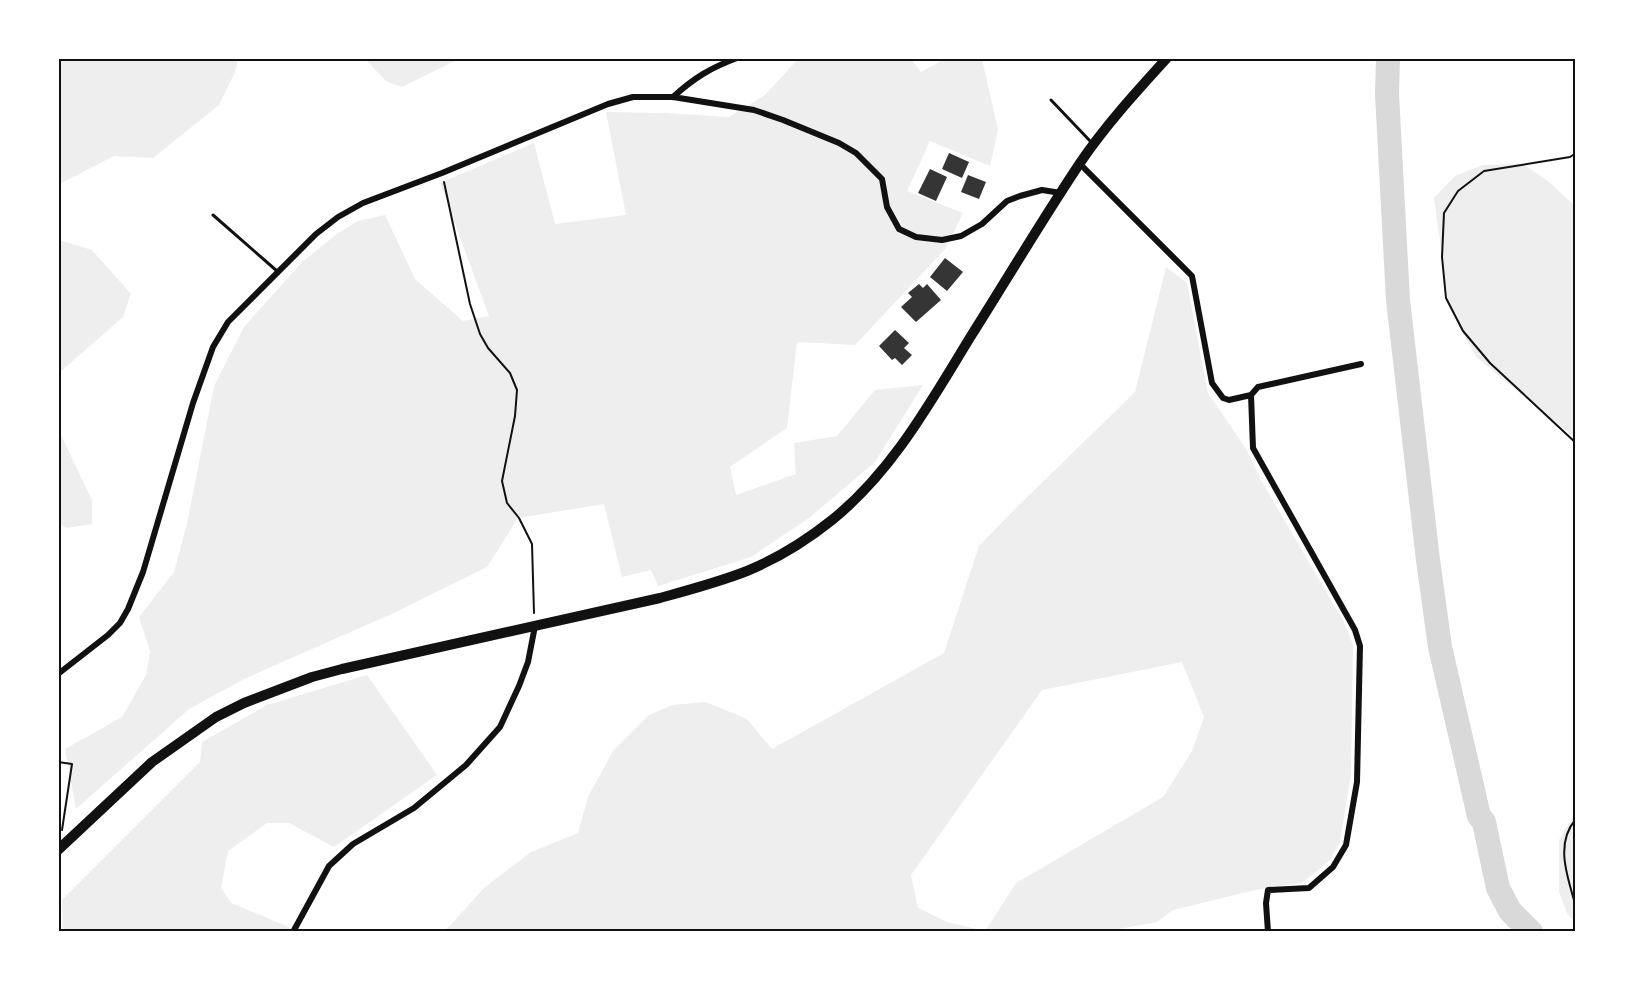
<svg xmlns="http://www.w3.org/2000/svg" width="1634" height="990" font-family="Commissioner,sans-serif">
<style>
.green{fill:#eee}
.lines{fill:none;stroke-linecap:round;stroke-linejoin:round}
.river{stroke:#d9d9d9;stroke-width:24}
.building{fill:#353535}
.path{stroke:#111;stroke-width:2}
.service{stroke:#111;stroke-width:3}
.minor{stroke:#111;stroke-width:6}
.primary{stroke:#111;stroke-width:10}
.neatline{fill:none;stroke:#111;stroke-width:2}
</style>
<rect width="100%" height="100%" fill="#fff"/>
<!-- green -->
<path class="green" d="M 59,58 L 238,58 L 238,59 L 235,72 L 219,105 L 153,158 L 114,156 L 59,184 Z
M 365,59 L 459,59 L 402,87 L 386,81 Z
M 798,59 L 911,59 L 921,72 L 945,59 L 982,59 L 998,130 L 990,166 L 930,141 L 907,191 L 963,213 L 946,248 L 855,345 L 797,342 L 787,428 L 730,467 L 736,495 L 796,474 L 794,443 L 837,436 L 875,390 L 923,385 L 875,462 L 809,518 L 751,557 L 658,586 L 651,570 L 622,577 L 604,504 L 518,518 L 487,567 L 396,612 L 244,679 L 189,709 L 76,809 L 65,749 L 122,717 L 146,675 L 150,651 L 139,617 L 174,572 L 187,524 L 214,386 L 244,327 L 302,262 L 337,234 L 358,221 L 385,215 L 415,279 L 463,321 L 489,316 L 440,183 L 534,143 L 555,224 L 626,215 L 606,112 L 664,113 L 729,117 L 765,95 Z
M 1523,164 L 1548,181 L 1575,206 L 1575,438 L 1476,357 L 1449,307 L 1434,198 L 1455,176 L 1483,165 Z
M 59,240 L 92,250 L 131,294 L 123,317 L 59,373 Z
M 1166,267 L 1187,283 L 1208,393 L 1246,449 L 1262,482 L 1344,622 L 1353,645 L 1351,774 L 1340,842 L 1329,861 L 1302,883 L 1255,890 L 1173,910 L 1157,922 L 1108,931 L 985,931 L 1016,883 L 1163,797 L 1192,751 L 1204,717 L 1182,662 L 1042,690 L 911,875 L 918,908 L 947,922 L 985,931 L 444,932 L 485,887 L 531,852 L 578,833 L 588,797 L 613,751 L 649,715 L 672,705 L 706,702 L 747,719 L 772,749 L 944,653 L 979,546 L 1016,508 L 1135,392 Z
M 58,429 L 92,500 L 92,524 L 66,528 L 59,523 Z
M 367,675 L 437,775 L 334,847 L 289,823 L 267,823 L 228,851 L 221,888 L 231,903 L 289,927 L 287,931 L 63,931 L 62,900 L 200,762 L 202,742 L 267,705 Z
M 1575,813 L 1575,922 L 1567,913 L 1559,892 L 1559,840 Z"/>
<g class="lines">
<!-- river -->
<path class="river" d="M 1388,58 L 1387,94 L 1398,300 L 1428,560 L 1440,647 L 1479,816 L 1484,822 L 1498,888 L 1510,911 L 1531,932"/>
</g>
<!-- building -->
<path class="building" d="M 949,153 L 969,162 L 962,178 L 942,169 Z
M 930,169 L 947,177 L 936,201 L 918,193 Z
M 968,175 L 986,182 L 979,199 L 961,192 Z
M 945,258 L 963,272 L 947,291 L 930,277 Z
M 919,284 L 923,288 L 927,284 L 941,300 L 916,322 L 901,307 L 912,297 L 908,293 Z
M 895,330 L 909,343 L 904,348 L 912,355 L 902,365 L 895,358 L 892,360 L 879,346 Z"/>
<g class="lines">
<!-- path -->
<path class="path" d="M 1576,153 L 1570,157 L 1484,171 L 1458,191 L 1444,213 L 1442,257 L 1446,298 L 1463,331 L 1490,363 L 1576,443
M 444,182 L 470,304 L 480,334 L 488,348 L 510,373 L 517,390 L 515,416 L 502,481 L 507,503 L 519,518 L 532,544 L 534,613
M 58,762 L 72,764 L 62,830
M 1576,819 C 1554,844 1568,878 1576,907"/>
<!-- service -->
<path class="service" d="M 1051,100 L 1092,143
M 213,215 L 277,271"/>
<!-- minor -->
<path class="minor" d="M 673,97 C 694,78 710,68 737,58
M 1080,164 L 1192,276 L 1212,383 L 1223,398 L 1229,400 L 1251,395
M 58,674 L 108,635 L 120,623 L 128,609 L 143,572 L 193,403 L 213,347 L 228,322 L 316,234 L 338,217 L 363,203 L 442,173 L 608,104 L 633,97 L 673,97 L 754,110 L 783,120 L 839,143 L 856,153 L 882,179 L 887,207 L 899,229 L 916,237 L 942,240 L 961,236 L 982,224 L 1007,201 L 1020,196 L 1042,190 L 1061,193
M 293,932 L 329,866 L 353,844 L 414,808 L 466,765 L 500,727 L 519,686 L 528,662 L 535,626
M 1268,932 L 1266,903 L 1268,890 L 1309,888 L 1333,867 L 1346,845 L 1357,782 L 1360,646 L 1355,630 L 1253,448 L 1251,395 L 1258,387 L 1361,364"/>
<!-- primary -->
<path class="primary" d="M 58,850 L 152,762 L 216,717 L 244,703 L 312,677 L 342,669 L 660,598 C 689,590 719,582 747,571 C 776,559 807,540 832,520 C 893,471 931,401 971,336 C 1007,279 1042,220 1080,163 C 1105,126 1136,92 1167,58"/>
</g>
<!-- border -->
<rect width="1634" height="990" fill="none" stroke="#ffffff" stroke-width="120"/>
<rect x="60" y="60" width="1514" height="870" class="neatline"/>
</svg>
